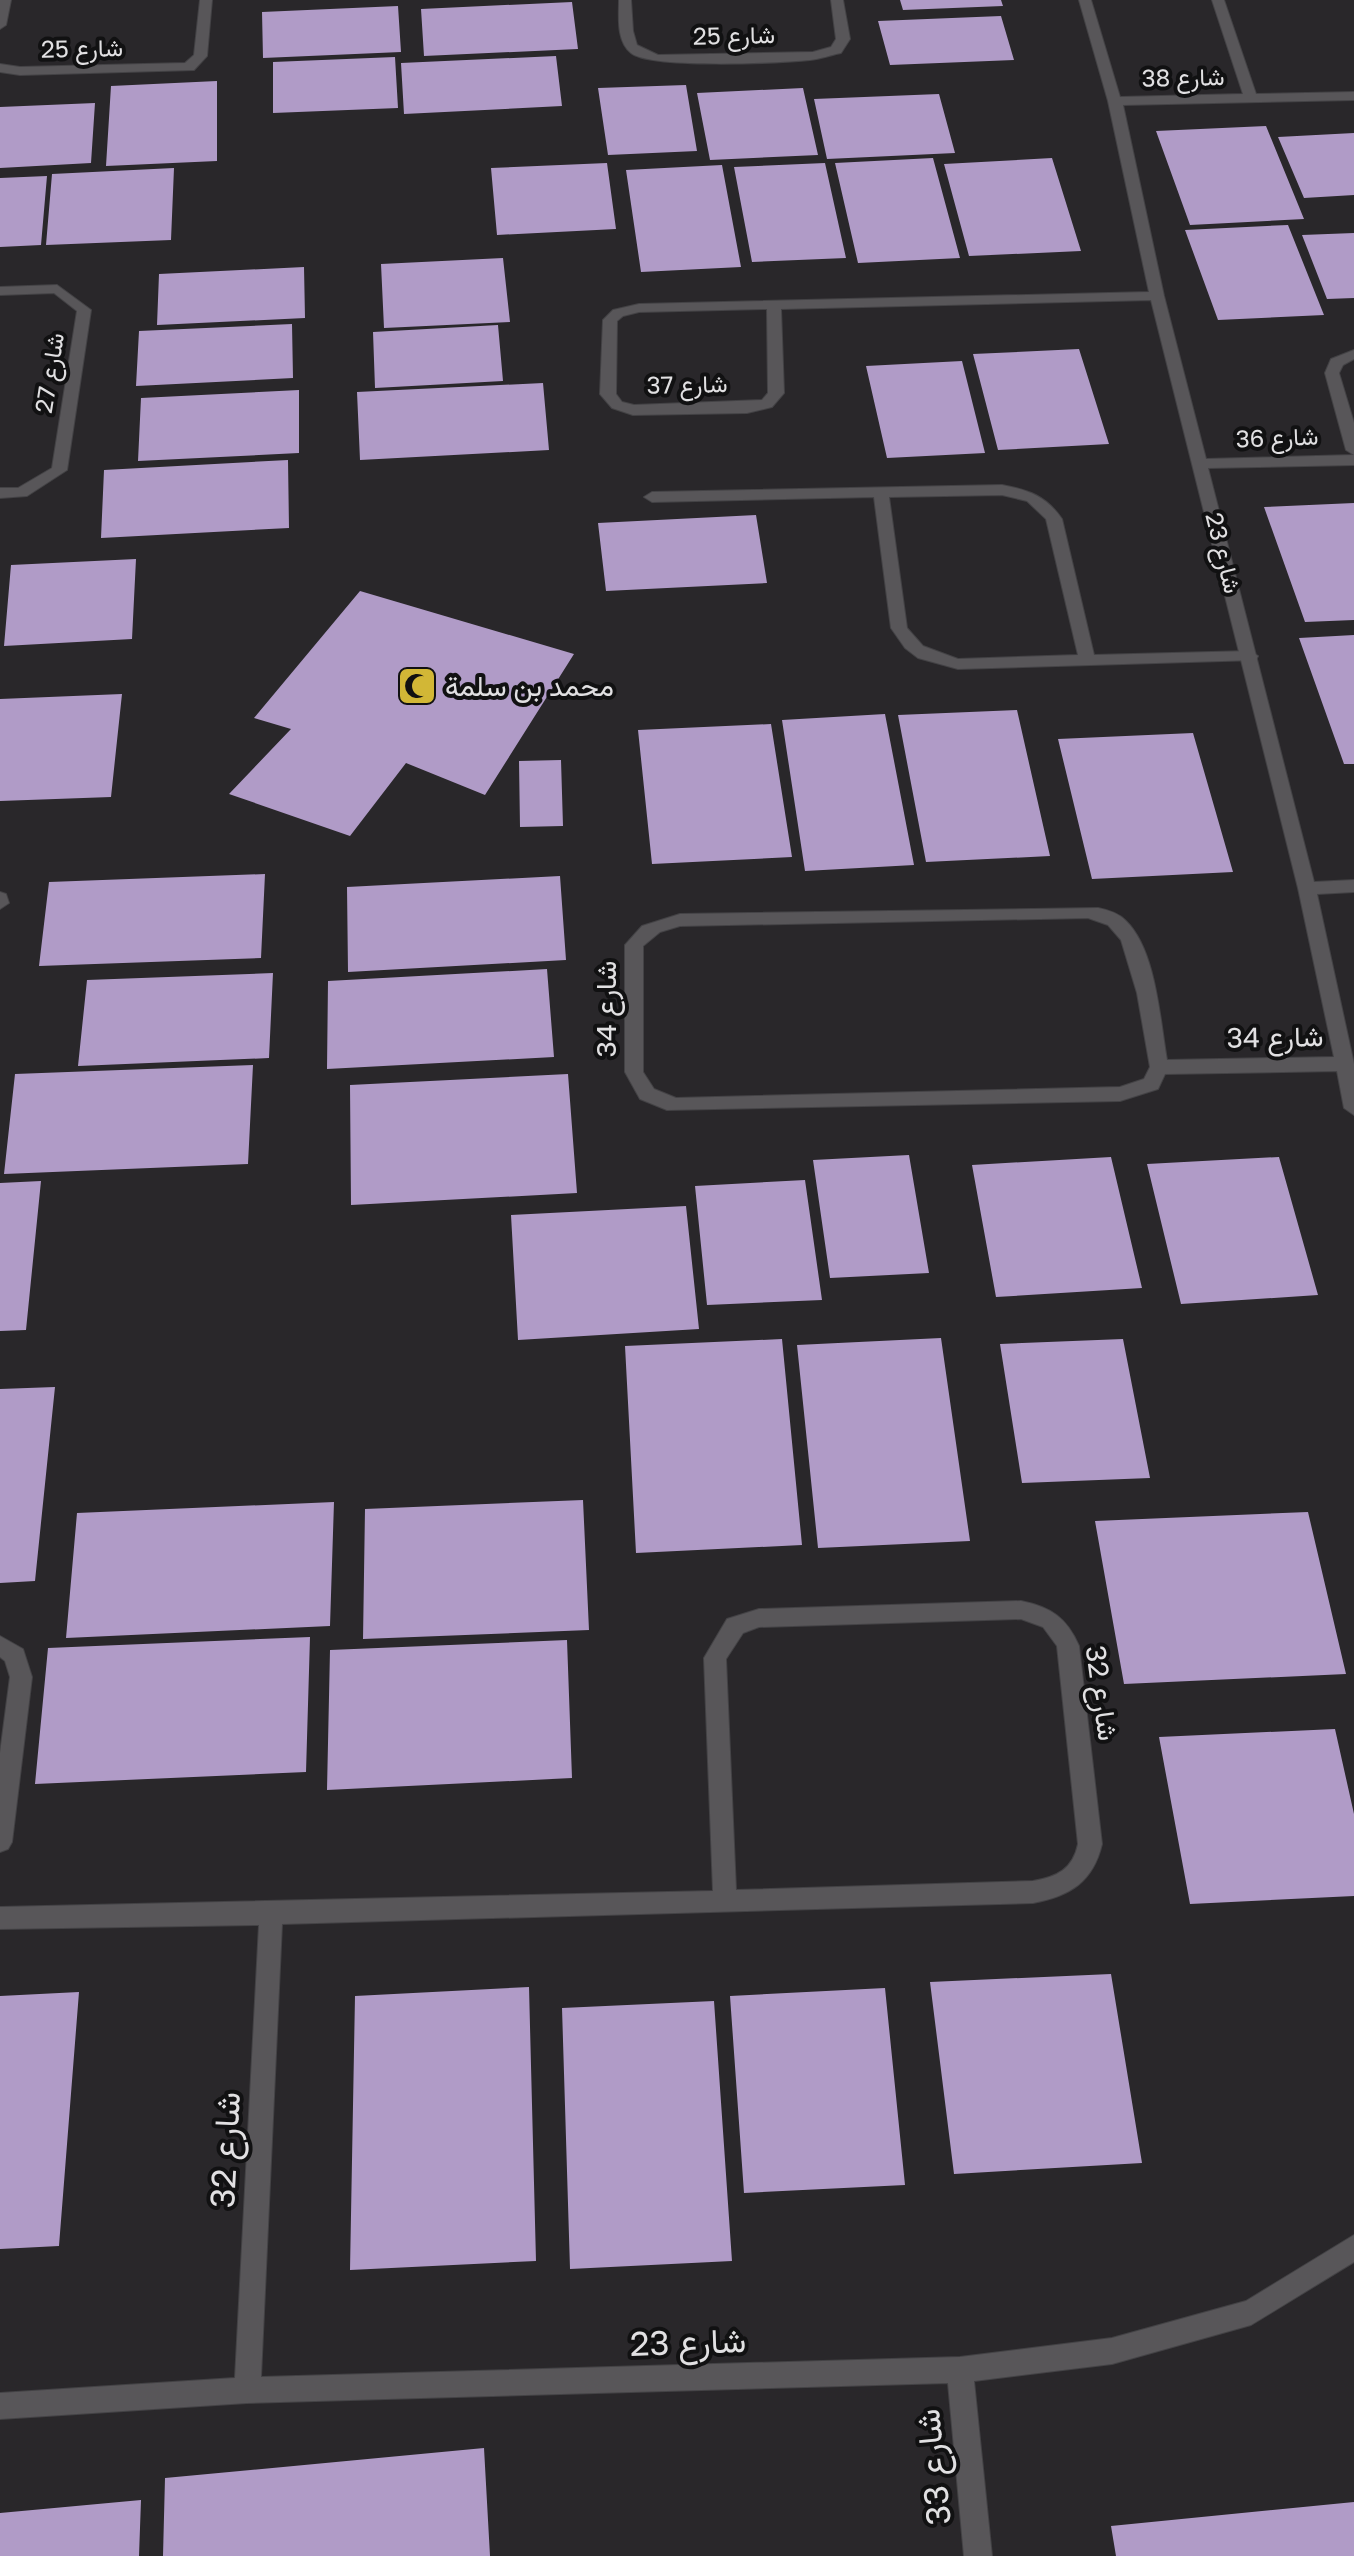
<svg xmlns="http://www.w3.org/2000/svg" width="1354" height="2556" font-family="'Golos Text',Vazirmatn,sans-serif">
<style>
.building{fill:#b09bc7}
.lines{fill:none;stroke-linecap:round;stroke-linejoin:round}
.service-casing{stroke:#434245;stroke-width:2}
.minor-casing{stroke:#434245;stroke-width:2}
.service{fill:#585659;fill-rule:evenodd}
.minor{fill:#585659;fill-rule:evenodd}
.labels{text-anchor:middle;stroke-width:8;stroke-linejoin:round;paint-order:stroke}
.far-street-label{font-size:24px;fill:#e1e0e2;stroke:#111112}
.poi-label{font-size:28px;fill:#e1e0e2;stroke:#111112;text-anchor:start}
.street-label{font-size:28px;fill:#e1e0e2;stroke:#111112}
.near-street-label{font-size:34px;fill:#e1e0e2;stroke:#111112}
</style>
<rect width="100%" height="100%" fill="#29272a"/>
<!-- building -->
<path class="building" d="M 900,0 L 1001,0 L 1003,6 L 903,10 Z
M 572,2 L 578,49 L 424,56 L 421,9 Z
M 398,6 L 401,52 L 263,58 L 262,12 Z
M 1001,16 L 1014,60 L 890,65 L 878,21 Z
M 556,56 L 562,106 L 404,114 L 401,63 Z
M 395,57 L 398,108 L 273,113 L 273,62 Z
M 217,81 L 217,161 L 106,166 L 111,86 Z
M 686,85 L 697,151 L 608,155 L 598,88 Z
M 803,88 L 818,155 L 710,160 L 697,93 Z
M 939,94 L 955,153 L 827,159 L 814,99 Z
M 95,103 L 91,163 L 0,168 L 0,107 Z
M 1266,126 L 1304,219 L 1190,225 L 1156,131 Z
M 1354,133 L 1354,195 L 1304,198 L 1278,137 Z
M 933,158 L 960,258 L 858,263 L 835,163 Z
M 1052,158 L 1081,251 L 969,256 L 944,164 Z
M 607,163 L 616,229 L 497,235 L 491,168 Z
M 825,163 L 846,258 L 752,262 L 734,167 Z
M 722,165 L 741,267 L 641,272 L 626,170 Z
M 174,168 L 171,240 L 46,245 L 52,174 Z
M 47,176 L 41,245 L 0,247 L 0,178 Z
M 1288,225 L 1324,315 L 1218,320 L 1185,230 Z
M 1354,233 L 1354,298 L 1327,299 L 1302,235 Z
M 503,258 L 510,322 L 384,328 L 381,264 Z
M 304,267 L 305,318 L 157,325 L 159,274 Z
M 292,324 L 293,378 L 136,386 L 139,331 Z
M 498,325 L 503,381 L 375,388 L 373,332 Z
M 1079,349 L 1109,444 L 998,450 L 973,354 Z
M 962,361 L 985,453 L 887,458 L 866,366 Z
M 543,383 L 549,450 L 360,460 L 357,392 Z
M 299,390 L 299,453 L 138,461 L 141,398 Z
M 288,460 L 289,528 L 101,538 L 104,470 Z
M 1354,503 L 1354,620 L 1305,622 L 1264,507 Z
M 756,515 L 767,583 L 606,591 L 598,523 Z
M 136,559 L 132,639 L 4,646 L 11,565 Z
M 360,591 L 574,654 L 485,795 L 406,763 L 350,836 L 229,794 L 291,729 L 254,718 Z
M 1354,635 L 1354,764 L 1344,764 L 1299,638 Z
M 122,694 L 111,797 L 0,801 L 0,699 Z
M 1017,710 L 1050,856 L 926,862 L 898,715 Z
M 885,714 L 914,865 L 805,871 L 782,720 Z
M 771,724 L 792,857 L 652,864 L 638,730 Z
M 1193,733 L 1233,872 L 1092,879 L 1058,739 Z
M 561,760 L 563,826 L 520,827 L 519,761 Z
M 265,874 L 261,958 L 39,966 L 49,882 Z
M 560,876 L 566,960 L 348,972 L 347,887 Z
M 547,969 L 554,1057 L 327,1069 L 328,981 Z
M 273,973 L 269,1058 L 78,1066 L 87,980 Z
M 253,1065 L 248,1164 L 4,1174 L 15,1074 Z
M 568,1074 L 577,1193 L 351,1205 L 350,1085 Z
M 909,1155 L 929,1273 L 830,1278 L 813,1160 Z
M 1111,1157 L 1142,1288 L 996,1297 L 972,1165 Z
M 1279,1157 L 1318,1295 L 1181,1304 L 1147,1164 Z
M 805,1180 L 822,1300 L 707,1305 L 695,1186 Z
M 41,1181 L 26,1330 L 0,1331 L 0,1183 Z
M 686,1206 L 699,1329 L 518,1340 L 511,1215 Z
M 941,1338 L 970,1541 L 818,1548 L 797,1345 Z
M 782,1339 L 802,1545 L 636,1553 L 625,1346 Z
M 1123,1339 L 1150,1478 L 1022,1483 L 1000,1344 Z
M 55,1387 L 35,1581 L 0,1583 L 0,1389 Z
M 583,1500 L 589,1630 L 363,1639 L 365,1509 Z
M 334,1502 L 330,1626 L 66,1638 L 77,1513 Z
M 1308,1512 L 1346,1674 L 1124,1684 L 1095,1521 Z
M 310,1637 L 306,1772 L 35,1784 L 48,1648 Z
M 567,1640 L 572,1778 L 327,1790 L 330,1650 Z
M 1335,1729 L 1354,1814 L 1354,1896 L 1190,1904 L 1159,1737 Z
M 1111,1974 L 1142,2163 L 954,2174 L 930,1982 Z
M 529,1987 L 536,2261 L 350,2270 L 355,1996 Z
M 885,1988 L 905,2185 L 744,2193 L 730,1996 Z
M 79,1992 L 59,2246 L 0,2249 L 0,1996 Z
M 714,2001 L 732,2261 L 570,2269 L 562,2008 Z
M 484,2448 L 490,2556 L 163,2556 L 165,2478 Z
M 141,2500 L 139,2556 L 0,2556 L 0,2513 Z
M 1354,2502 L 1354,2556 L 1116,2556 L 1111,2526 Z"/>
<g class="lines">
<defs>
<path id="service" d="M 1002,485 C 1029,490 1046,496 1062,519 L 1094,655 L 1250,651 L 1258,656 L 1256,660 L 958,669 L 918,658 L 905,648 L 891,628 L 874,497 L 652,502 L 644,497 L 652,492 ZM 1002,495 L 1027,501 L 1046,519 L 1078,655 L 958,659 L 923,646 L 907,628 L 889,497 Z"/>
<path id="minor" d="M 0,0 L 11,0 L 6,25 L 0,29 Z
M 200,0 L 212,0 L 207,56 L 194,70 L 20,75 L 0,72 L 0,64 L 20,67 L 185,63 L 194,55 Z
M 619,0 L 631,0 L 633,31 L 637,45 L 658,55 L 813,52 L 831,47 L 836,39 L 831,0 L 843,0 L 850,39 L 841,53 C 831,55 820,59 810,60 C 780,63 650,69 631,53 C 616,41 619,17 619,0 Z
M 1079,0 L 1091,0 L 1120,97 L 1243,94 L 1212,0 L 1224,0 L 1256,94 L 1354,92 L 1354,100 L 1123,105 L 1164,296 L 1206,459 L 1354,455 L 1354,465 L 1208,468 L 1314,882 L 1354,880 L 1354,892 L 1317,894 L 1354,1064 L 1354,1115 L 1344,1108 L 1337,1071 L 1165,1074 L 1158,1089 L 1120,1101 L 667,1110 L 640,1099 L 625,1072 L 625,945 L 642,926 L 680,914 L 1098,908 C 1108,910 1119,913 1126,921 C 1156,950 1160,1020 1167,1060 L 1334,1057 L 1298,888 L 1151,300 L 781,309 L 784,393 L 772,407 L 747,413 L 633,415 L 612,408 L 600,394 L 603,320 L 613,310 L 639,304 L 1149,292 L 1108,101 ZM 767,309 L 768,393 L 762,400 L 634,405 L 622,402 L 616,394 L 617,321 L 623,316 L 639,312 ZM 1088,918 L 1108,925 L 1121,940 L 1137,993 L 1150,1067 L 1144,1079 L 1120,1087 L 676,1098 L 654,1089 L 643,1072 L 643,946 L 660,932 L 680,926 Z
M 57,285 L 91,310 L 67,470 L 27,496 L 0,498 L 0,488 L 18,488 L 52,468 L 77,311 L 54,293 L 0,295 L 0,287 Z
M 1354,350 L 1354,359 L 1343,365 L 1339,373 L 1354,423 L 1354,455 L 1346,450 L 1325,373 L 1331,359 Z
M 0,892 L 6,894 L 9,903 L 0,909 Z
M 1021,1601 C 1051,1607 1067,1618 1079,1646 L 1102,1844 C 1093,1882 1070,1896 1033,1903 L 282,1924 L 261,2377 L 960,2357 L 1112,2338 L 1246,2301 L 1354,2235 L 1354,2262 L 1251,2325 L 1112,2364 L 974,2381 L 992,2556 L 964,2556 L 948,2383 L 247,2403 L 0,2419 L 0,2393 L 235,2378 L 259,1925 L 0,1929 L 0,1907 L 713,1891 L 704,1658 L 727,1619 L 759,1609 ZM 1021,1619 L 1043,1627 L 1057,1646 L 1078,1844 C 1073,1869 1057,1877 1033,1881 L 736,1890 L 726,1659 L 743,1633 L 759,1627 Z
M 0,1636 L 23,1649 L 32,1677 L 12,1842 L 8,1849 L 0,1852 L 0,1753 L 10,1677 L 5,1661 L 0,1657 Z"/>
</defs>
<!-- service casing -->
<use href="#service" class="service-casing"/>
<!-- minor casing -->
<use href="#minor" class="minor-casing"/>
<!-- service -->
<use href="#service" class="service"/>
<!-- minor -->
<use href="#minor" class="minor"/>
</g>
<!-- icons -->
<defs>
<symbol id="mosque-square" viewBox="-11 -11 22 22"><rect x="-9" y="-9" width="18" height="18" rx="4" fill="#d2b736" stroke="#111112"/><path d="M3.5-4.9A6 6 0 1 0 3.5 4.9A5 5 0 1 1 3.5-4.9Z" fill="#111"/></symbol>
</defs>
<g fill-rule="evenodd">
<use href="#mosque-square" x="395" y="664" width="44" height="44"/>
</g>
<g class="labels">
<!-- far-street labels -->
<g class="far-street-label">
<text transform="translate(734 36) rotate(-1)" y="8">شارع 25</text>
<text transform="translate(82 49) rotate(-1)" y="8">شارع 25</text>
<text transform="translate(1183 78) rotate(-1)" y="8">شارع 38</text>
<text transform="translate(50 373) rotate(-81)" y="8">شارع 27</text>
<text transform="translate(687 385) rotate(-1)" y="8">شارع 37</text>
<text transform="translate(1277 438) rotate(-2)" y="8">شارع 36</text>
<text transform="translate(1223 553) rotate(76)" y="8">شارع 23</text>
</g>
<!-- poi labels -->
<g class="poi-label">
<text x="445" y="696">محمد بن سلمة</text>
</g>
<!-- street labels -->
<g class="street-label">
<text transform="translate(606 1009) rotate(-90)" y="10">شارع 34</text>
<text transform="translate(1275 1037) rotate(-1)" y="10">شارع 34</text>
<text transform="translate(1102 1693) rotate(82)" y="10">شارع 32</text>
</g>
<!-- near-street labels -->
<g class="near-street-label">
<text transform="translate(225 2150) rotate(-87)" y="12">شارع 32</text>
<text transform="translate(688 2342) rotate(-2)" y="12">شارع 23</text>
<text transform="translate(933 2467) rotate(-96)" y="12">شارع 33</text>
</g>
</g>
</svg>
